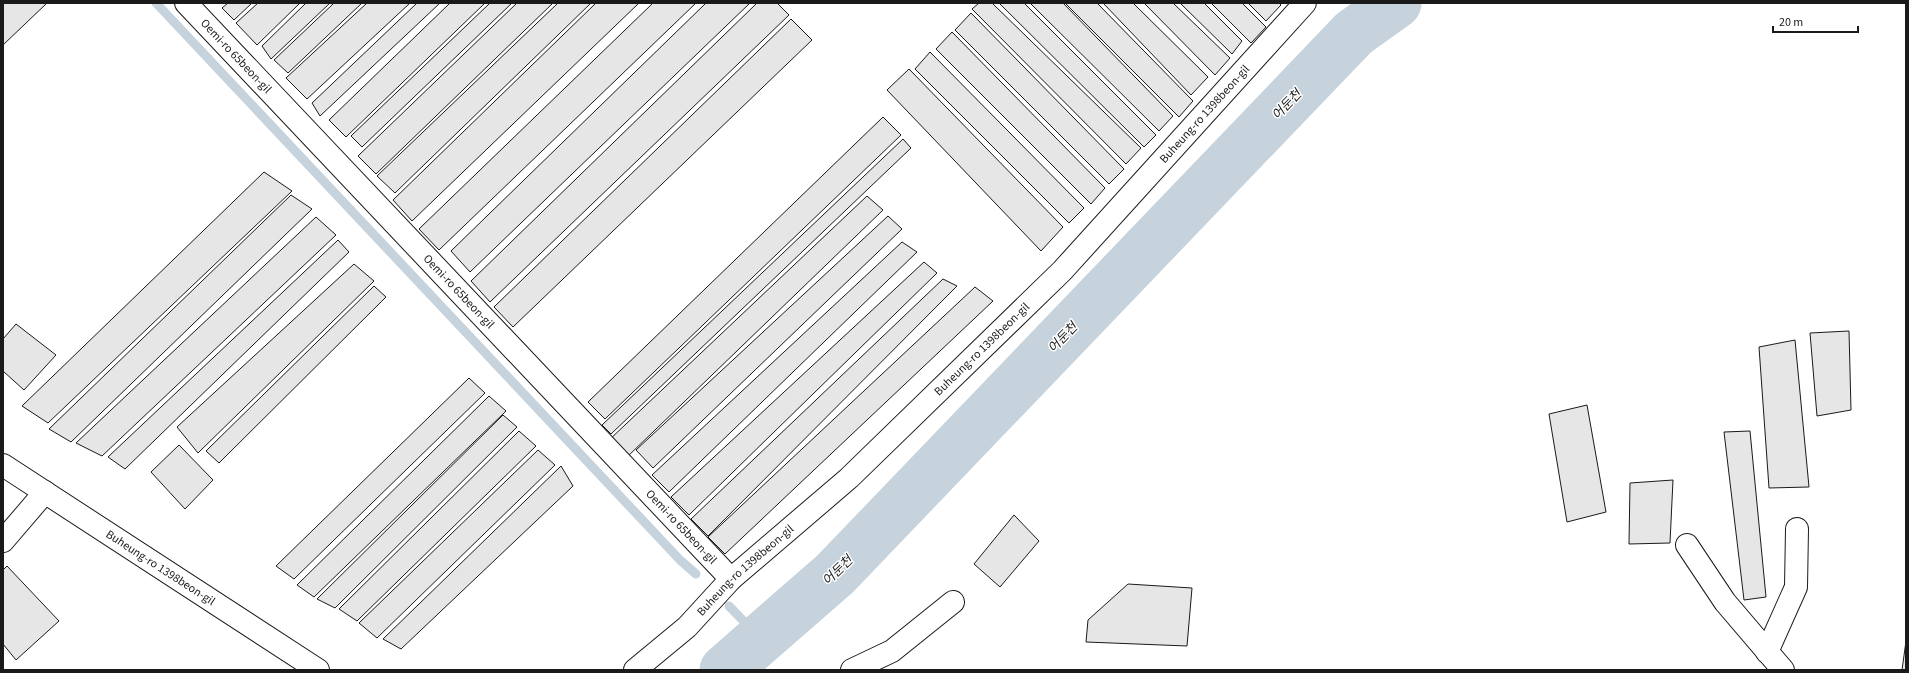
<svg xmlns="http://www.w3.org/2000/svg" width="1909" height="673" font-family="'Source Sans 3','Noto Sans KR',sans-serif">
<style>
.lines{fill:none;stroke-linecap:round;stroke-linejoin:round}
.stream{stroke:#c6d2dc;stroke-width:9}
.river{stroke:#c6d2dc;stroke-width:51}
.building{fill:#e6e6e6;stroke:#1a1a1a}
.minor-casing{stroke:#1a1a1a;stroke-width:24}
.minor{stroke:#fff;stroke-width:22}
.labels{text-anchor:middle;stroke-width:3;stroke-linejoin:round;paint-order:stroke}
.street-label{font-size:12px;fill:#1a1a1a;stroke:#fff}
.water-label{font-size:13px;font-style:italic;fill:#1a1a1a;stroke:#fff}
</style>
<rect width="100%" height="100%" fill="#fff"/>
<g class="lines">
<!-- stream -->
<path class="stream" d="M 156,3 L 680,560 L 696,574
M 729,606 L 761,639"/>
<!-- river -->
<path class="river" d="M 725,670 L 835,574 L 1354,33 L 1396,3"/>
</g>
<!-- building -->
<path class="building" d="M 5,3 L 47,3 L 3,45 L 3,5 Z
M 228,3 L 252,3 L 234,20 L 222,8 Z
M 258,3 L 300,3 L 257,45 L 236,23 Z
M 306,3 L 330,3 L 271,59 L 262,46 Z
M 334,3 L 362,3 L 288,73 L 274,60 Z
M 367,3 L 410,3 L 307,99 L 286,78 Z
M 417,3 L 440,3 L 320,116 L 312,103 Z
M 450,3 L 485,3 L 346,137 L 329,120 Z
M 490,3 L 512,3 L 362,147 L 351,136 Z
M 517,3 L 553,3 L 376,174 L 358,156 Z
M 558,3 L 591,3 L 395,193 L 377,176 Z
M 596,3 L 639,3 L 412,221 L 393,200 Z
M 653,3 L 696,3 L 439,250 L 419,229 Z
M 706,3 L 750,3 L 470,272 L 451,251 Z
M 757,3 L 777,3 L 789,15 L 490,302 L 471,281 Z
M 979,3 L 992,3 L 1141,148 L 1126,164 L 972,9 Z
M 999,3 L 1024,3 L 1156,135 L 1144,147 Z
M 1030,3 L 1063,3 L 1173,116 L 1159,131 Z
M 1065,3 L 1097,3 L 1193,101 L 1179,117 Z
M 1103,3 L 1133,3 L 1208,77 L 1191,95 Z
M 1144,3 L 1173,3 L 1230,58 L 1215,75 Z
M 1180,3 L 1204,3 L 1242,41 L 1232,54 Z
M 1211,3 L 1242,3 L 1266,27 L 1251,43 Z
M 1248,3 L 1279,3 L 1281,5 L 1266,21 Z
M 971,13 L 1124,169 L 1109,184 L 955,30 Z
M 791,19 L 812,40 L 513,327 L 494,307 Z
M 952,32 L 1105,188 L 1091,204 L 936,49 Z
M 930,52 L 1084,208 L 1069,223 L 915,69 Z
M 909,69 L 1063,227 L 1041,251 L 887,90 Z
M 883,117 L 901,135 L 605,419 L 588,402 Z
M 903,139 L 911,148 L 611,434 L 602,425 Z
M 264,172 L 292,191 L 48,423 L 22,406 Z
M 291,195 L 312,209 L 71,442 L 49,429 Z
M 867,196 L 883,210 L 626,458 L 608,441 Z
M 888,216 L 902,229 L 653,468 L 636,450 Z
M 316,217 L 336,235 L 102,456 L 76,443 Z
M 338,240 L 349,252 L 125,469 L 108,457 Z
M 902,242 L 917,252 L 669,492 L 652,475 Z
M 924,262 L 937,273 L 689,515 L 671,497 Z
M 354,264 L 374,281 L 198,453 L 177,427 Z
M 943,279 L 957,286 L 708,536 L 691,519 Z
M 374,286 L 386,297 L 219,463 L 206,451 Z
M 975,287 L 993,301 L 725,554 L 708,537 Z
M 16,324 L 56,355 L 24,390 L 3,371 L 3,339 Z
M 1849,331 L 1851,410 L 1817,416 L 1810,333 Z
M 1795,340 L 1809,487 L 1769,488 L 1759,347 Z
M 469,378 L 485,393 L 294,579 L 276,566 Z
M 489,396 L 506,411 L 314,597 L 297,585 Z
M 1587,405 L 1606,512 L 1567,522 L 1549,414 Z
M 503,415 L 517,427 L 335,608 L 317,599 Z
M 519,431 L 536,446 L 357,621 L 339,609 Z
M 1750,431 L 1766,597 L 1744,600 L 1724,432 Z
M 179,445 L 213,480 L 185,509 L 151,472 Z
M 538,450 L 555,465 L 377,638 L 359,623 Z
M 561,466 L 573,486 L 401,649 L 383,639 Z
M 1673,480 L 1670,543 L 1629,544 L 1630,483 Z
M 1014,515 L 1039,541 L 1000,587 L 974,564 Z
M 7,566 L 59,621 L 16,660 L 3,644 L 3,570 Z
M 1128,584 L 1192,588 L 1187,646 L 1086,642 L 1088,620 Z
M 1906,641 L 1906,670 L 1902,670 Z"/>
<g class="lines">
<defs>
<g id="minor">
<path id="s1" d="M 186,3 L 731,579"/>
<path id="s2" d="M 3,465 L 318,670"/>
<path d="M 3,541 L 45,492"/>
<path d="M 1687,545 L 1725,602 L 1783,670"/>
<path d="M 1767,652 L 1796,587 L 1797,529"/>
<path id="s3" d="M 635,670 L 687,627 L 731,579 L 849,478 L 1062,271 L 1305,3"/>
<path d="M 852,670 L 892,651 L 953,602"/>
</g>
</defs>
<!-- minor casing -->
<use href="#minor" class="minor-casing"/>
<!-- minor -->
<use href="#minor" class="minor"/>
</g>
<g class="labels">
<!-- street labels -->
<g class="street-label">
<text dy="4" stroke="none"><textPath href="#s1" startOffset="73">Oemi-ro 65beon-gil</textPath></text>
<text dy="4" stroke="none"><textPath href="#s3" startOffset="797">Buheung-ro 1398beon-gil</textPath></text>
<text dy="4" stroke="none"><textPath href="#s1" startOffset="397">Oemi-ro 65beon-gil</textPath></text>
<text dy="4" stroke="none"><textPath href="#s3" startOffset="473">Buheung-ro 1398beon-gil</textPath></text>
<text dy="4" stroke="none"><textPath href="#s1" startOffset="721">Oemi-ro 65beon-gil</textPath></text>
<text dy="4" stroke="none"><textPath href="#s2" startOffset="188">Buheung-ro 1398beon-gil</textPath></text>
<text dy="4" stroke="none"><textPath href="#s3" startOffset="149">Buheung-ro 1398beon-gil</textPath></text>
</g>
<!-- water labels -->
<g class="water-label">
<text transform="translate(1286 104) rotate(-46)" y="5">어둔천</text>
<text transform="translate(1062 337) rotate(-46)" y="5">어둔천</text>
<text transform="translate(837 570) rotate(-44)" y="5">어둔천</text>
</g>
</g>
<!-- border -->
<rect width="1909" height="673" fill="none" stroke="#1a1a1a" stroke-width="8"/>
<!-- scale -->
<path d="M1773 26v6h85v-6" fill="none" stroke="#1a1a1a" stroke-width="2"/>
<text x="1779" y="26" font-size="12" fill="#1a1a1a" stroke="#ffffff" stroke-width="3" paint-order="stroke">20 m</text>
</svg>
